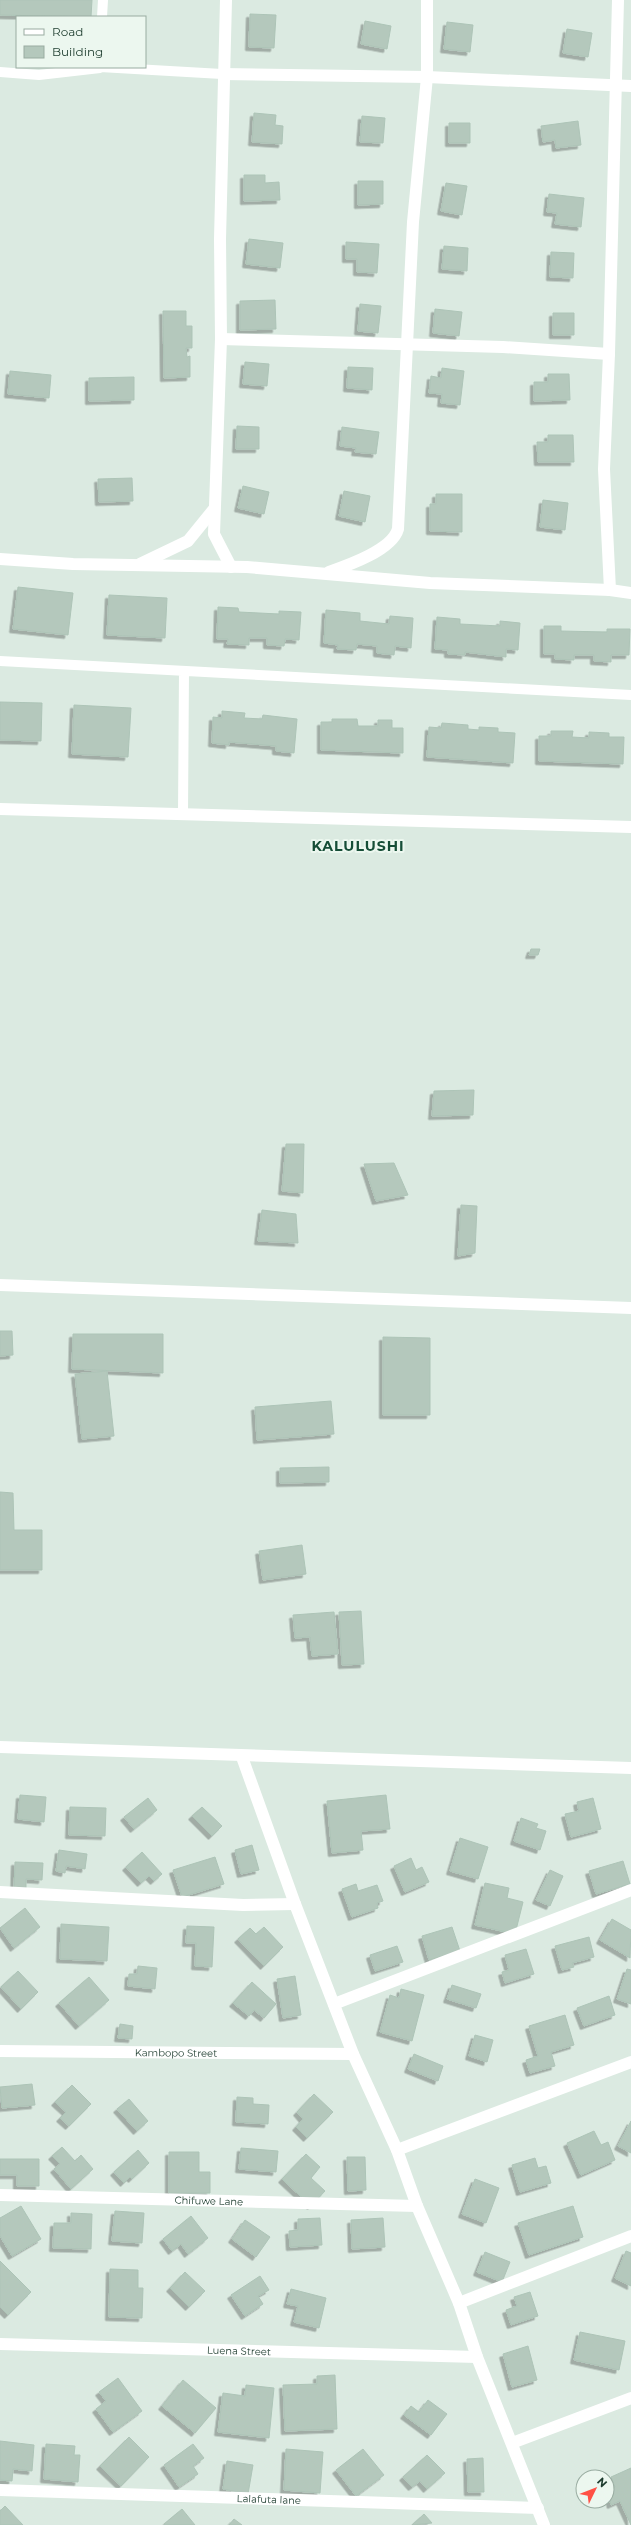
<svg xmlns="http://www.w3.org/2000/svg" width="631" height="2525" font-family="Montserrat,sans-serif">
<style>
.building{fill:#b4c8bc;stroke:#adc4b7;filter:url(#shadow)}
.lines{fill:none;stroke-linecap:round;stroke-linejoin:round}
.service{stroke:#fff;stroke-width:10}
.minor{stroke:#fff;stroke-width:12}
.labels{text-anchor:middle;stroke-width:4;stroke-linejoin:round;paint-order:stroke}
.street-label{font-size:10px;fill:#1c3b2d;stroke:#ecf7ef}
.district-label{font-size:14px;font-weight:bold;letter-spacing:1px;fill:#164e37;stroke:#ecf7ef}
</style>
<defs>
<filter id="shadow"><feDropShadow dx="-3.5" dy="3.5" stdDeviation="0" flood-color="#0004"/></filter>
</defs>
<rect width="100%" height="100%" fill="#dbeae1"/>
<!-- building -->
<path class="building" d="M 0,0 L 92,0 L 91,17 L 0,15 Z
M 250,14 L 276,15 L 274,48 L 249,47 Z
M 365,21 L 391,26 L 387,49 L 361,44 Z
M 447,22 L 473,25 L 470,52 L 444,49 Z
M 567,29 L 592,33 L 588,57 L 563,53 Z
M 254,113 L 276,115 L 275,125 L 283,126 L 282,144 L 252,142 Z
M 362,116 L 385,118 L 383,143 L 360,142 Z
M 578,121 L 581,145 L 556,148 L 555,140 L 543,142 L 541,126 Z
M 449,123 L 470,123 L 470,143 L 449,143 Z
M 244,175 L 265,175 L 265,183 L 279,182 L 280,200 L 244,201 Z
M 358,181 L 383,181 L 383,204 L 358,205 Z
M 446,183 L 467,186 L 462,215 L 441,211 Z
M 549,194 L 584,198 L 581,227 L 555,224 L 557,213 L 547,212 Z
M 249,239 L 283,243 L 280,268 L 246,264 Z
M 346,242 L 379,244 L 377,273 L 357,272 L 357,259 L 346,259 Z
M 444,246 L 468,248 L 467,271 L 442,269 Z
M 551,252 L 574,253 L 573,278 L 550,277 Z
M 275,300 L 276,329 L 240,330 L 240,301 Z
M 360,304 L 381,306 L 378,333 L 358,331 Z
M 435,309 L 462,312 L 459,336 L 433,333 Z
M 163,311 L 186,311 L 186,326 L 192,326 L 192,348 L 186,348 L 187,357 L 190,356 L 190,377 L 164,378 Z
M 553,313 L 574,313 L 574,335 L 553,335 Z
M 245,362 L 269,364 L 267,386 L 243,384 Z
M 348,367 L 373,368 L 372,390 L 347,388 Z
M 442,368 L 464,371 L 460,405 L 441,403 L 442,394 L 429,393 L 431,376 L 441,378 Z
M 10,371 L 51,375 L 49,398 L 8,394 Z
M 548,374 L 569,374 L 570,400 L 534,401 L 534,382 L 548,382 Z
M 134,377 L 134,400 L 89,401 L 89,378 Z
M 237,426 L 259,427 L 259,449 L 236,449 Z
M 342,427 L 379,432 L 376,454 L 355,452 L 356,448 L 340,446 Z
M 548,435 L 573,435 L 574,462 L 538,462 L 537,442 L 548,442 Z
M 132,478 L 133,501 L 99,502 L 98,479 Z
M 243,486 L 269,492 L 264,514 L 238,508 Z
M 344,491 L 370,496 L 365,522 L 339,516 Z
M 436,494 L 462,494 L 462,532 L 430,531 L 430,504 L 436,504 Z
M 543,500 L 568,503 L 565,530 L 540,527 Z
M 18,587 L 73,593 L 68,635 L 13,629 Z
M 109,595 L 167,598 L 165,638 L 107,635 Z
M 218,607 L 238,608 L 239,612 L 279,614 L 279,611 L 301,612 L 299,640 L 285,639 L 284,646 L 267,645 L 267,638 L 249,638 L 249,645 L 227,644 L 228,639 L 217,639 Z
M 326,610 L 360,613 L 360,621 L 389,624 L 390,616 L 413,618 L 411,648 L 395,646 L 394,655 L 377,653 L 377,646 L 357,644 L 356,650 L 337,649 L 338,645 L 324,643 Z
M 437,617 L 460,619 L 460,624 L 500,626 L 500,621 L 520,623 L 518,650 L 506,649 L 506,657 L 465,652 L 465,655 L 448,654 L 448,650 L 435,649 Z
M 544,626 L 561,626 L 561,631 L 607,632 L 607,629 L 630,629 L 629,655 L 611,655 L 611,662 L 594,661 L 594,655 L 574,655 L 574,660 L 555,659 L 555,654 L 544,654 Z
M 0,702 L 42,703 L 41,741 L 0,740 Z
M 74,705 L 131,708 L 128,757 L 72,754 Z
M 222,711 L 245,713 L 244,718 L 262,719 L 263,715 L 297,719 L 294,753 L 276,751 L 276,746 L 229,742 L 229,745 L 212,743 L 213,717 L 222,718 Z
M 332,719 L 357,719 L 358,726 L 378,726 L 378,720 L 392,720 L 392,728 L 403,728 L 403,753 L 321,750 L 321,722 L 332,722 Z
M 442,723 L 468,725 L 468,729 L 479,730 L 479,727 L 498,728 L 498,732 L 515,733 L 513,763 L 427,757 L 429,727 L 441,728 Z
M 551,731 L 573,731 L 572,737 L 589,738 L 589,732 L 609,733 L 609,737 L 624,737 L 623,764 L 539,761 L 539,736 L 551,736 Z
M 531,949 L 540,949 L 538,955 L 529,955 Z
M 474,1090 L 473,1115 L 432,1116 L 434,1091 Z
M 286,1144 L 304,1144 L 303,1193 L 282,1191 Z
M 394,1163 L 408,1195 L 376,1201 L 364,1164 Z
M 461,1205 L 477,1206 L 475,1253 L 458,1256 Z
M 262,1210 L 296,1214 L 298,1243 L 258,1241 Z
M 0,1331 L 12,1331 L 13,1355 L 0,1356 Z
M 73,1334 L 163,1334 L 163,1373 L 72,1369 Z
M 383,1337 L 430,1338 L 430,1415 L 383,1415 Z
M 107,1371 L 114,1436 L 82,1439 L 75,1374 Z
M 331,1401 L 334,1434 L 257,1440 L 255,1407 Z
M 329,1467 L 329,1482 L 280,1483 L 280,1468 Z
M 0,1492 L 13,1493 L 14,1530 L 42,1530 L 42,1570 L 0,1570 Z
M 302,1545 L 306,1574 L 263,1580 L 259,1551 Z
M 361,1611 L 364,1664 L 342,1665 L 339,1612 Z
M 334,1612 L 338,1654 L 312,1656 L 310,1637 L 295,1638 L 293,1615 Z
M 20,1795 L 46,1797 L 44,1822 L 18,1819 Z
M 386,1795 L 390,1829 L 361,1831 L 363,1850 L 332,1853 L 327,1801 Z
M 148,1798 L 157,1810 L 134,1829 L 124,1817 Z
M 593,1798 L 601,1829 L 571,1837 L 565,1814 L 579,1811 L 577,1802 Z
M 70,1807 L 106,1808 L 105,1836 L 69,1835 Z
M 202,1807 L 222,1826 L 212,1836 L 192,1816 Z
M 521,1818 L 538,1824 L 536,1828 L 546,1831 L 540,1850 L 514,1841 Z
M 460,1838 L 488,1847 L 478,1879 L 450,1871 Z
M 252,1845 L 259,1870 L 241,1874 L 235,1850 Z
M 59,1850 L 87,1854 L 85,1869 L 66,1866 L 65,1873 L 56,1871 Z
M 142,1852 L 162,1874 L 154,1881 L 149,1876 L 141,1883 L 126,1867 Z
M 215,1857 L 224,1884 L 182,1897 L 173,1870 Z
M 411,1858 L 416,1870 L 422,1867 L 429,1882 L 405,1892 L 394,1866 Z
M 623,1861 L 630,1884 L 596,1894 L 589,1871 Z
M 15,1862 L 43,1863 L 42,1880 L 26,1879 L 26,1892 L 14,1892 Z
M 550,1870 L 563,1876 L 550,1906 L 536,1900 Z
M 485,1883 L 509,1888 L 507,1898 L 523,1902 L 515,1934 L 475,1925 Z
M 356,1884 L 358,1891 L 377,1885 L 383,1901 L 377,1903 L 378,1908 L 352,1917 L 342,1889 Z
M 25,1908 L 40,1927 L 14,1948 L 0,1928 Z
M 612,1919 L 631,1930 L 630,1958 L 600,1940 Z
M 61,1924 L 109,1927 L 107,1961 L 60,1959 Z
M 187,1926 L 214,1927 L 212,1967 L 195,1966 L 196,1943 L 186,1943 Z
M 264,1927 L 283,1947 L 264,1966 L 238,1939 L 250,1928 L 256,1934 Z
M 452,1927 L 460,1951 L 429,1960 L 422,1936 Z
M 589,1937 L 594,1957 L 572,1963 L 574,1967 L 562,1970 L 555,1946 Z
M 397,1946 L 403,1962 L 375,1971 L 370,1955 Z
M 526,1949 L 534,1974 L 505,1983 L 502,1972 L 509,1970 L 505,1955 Z
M 138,1966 L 157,1968 L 155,1989 L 128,1986 L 129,1974 L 137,1974 Z
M 627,1969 L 631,1970 L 631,2004 L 617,1999 Z
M 18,1971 L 38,1992 L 21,2009 L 1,1987 Z
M 295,1976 L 301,2015 L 283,2018 L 277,1979 Z
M 89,1977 L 109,2000 L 79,2026 L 59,2003 Z
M 252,1982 L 276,2004 L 264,2018 L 254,2010 L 249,2016 L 233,2003 Z
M 452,1985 L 481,1994 L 476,2008 L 447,1999 Z
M 401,1989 L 424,1995 L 412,2041 L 380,2032 L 390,1995 L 399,1998 Z
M 609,1996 L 615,2015 L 584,2026 L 577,2008 Z
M 565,2015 L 574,2045 L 551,2052 L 555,2066 L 530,2073 L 526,2060 L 538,2056 L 529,2026 Z
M 120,2024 L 133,2026 L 132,2039 L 118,2038 Z
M 475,2035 L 493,2040 L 487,2062 L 469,2056 Z
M 414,2054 L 443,2066 L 438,2081 L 408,2069 Z
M 32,2084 L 35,2105 L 2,2108 L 0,2087 Z
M 72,2085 L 91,2104 L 69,2126 L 60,2118 L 66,2112 L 55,2102 Z
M 314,2094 L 333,2112 L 307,2138 L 296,2127 L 303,2119 L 297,2112 Z
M 237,2097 L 253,2098 L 253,2104 L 269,2105 L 268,2124 L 236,2122 Z
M 129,2099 L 148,2121 L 137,2131 L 117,2109 Z
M 631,2121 L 631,2153 L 618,2146 Z
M 594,2131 L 601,2145 L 608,2142 L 615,2160 L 581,2175 L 567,2143 Z
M 62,2147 L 75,2161 L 81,2155 L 93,2169 L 71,2189 L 54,2169 L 60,2164 L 52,2156 Z
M 241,2148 L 278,2151 L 276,2172 L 239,2169 Z
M 138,2150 L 149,2163 L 132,2179 L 130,2177 L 124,2183 L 114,2172 Z
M 169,2152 L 199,2152 L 199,2172 L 210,2172 L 210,2193 L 169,2193 Z
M 306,2154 L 320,2167 L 311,2178 L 325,2191 L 311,2206 L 282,2179 Z
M 347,2157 L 365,2157 L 366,2190 L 348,2191 Z
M 535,2158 L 538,2168 L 546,2166 L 551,2183 L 520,2192 L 512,2165 Z
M 0,2159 L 39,2159 L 39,2186 L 17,2186 L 17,2175 L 0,2175 Z
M 475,2179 L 499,2188 L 486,2223 L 462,2214 Z
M 21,2206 L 41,2239 L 12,2256 L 0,2236 L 0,2218 Z
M 573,2206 L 583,2237 L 529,2255 L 518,2223 Z
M 115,2211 L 144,2213 L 142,2243 L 112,2241 Z
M 71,2213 L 92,2214 L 91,2249 L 53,2248 L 54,2223 L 71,2223 Z
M 191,2216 L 208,2238 L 188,2254 L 181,2244 L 172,2251 L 163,2239 Z
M 320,2218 L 322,2245 L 290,2247 L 289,2231 L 298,2230 L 298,2219 Z
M 383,2218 L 385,2247 L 352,2249 L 351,2220 Z
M 245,2220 L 270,2237 L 256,2257 L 232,2239 Z
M 626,2251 L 631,2253 L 631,2286 L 615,2278 Z
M 485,2252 L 510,2262 L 502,2282 L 477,2272 Z
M 0,2261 L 31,2292 L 8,2315 L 0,2307 Z
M 110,2269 L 138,2270 L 138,2288 L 143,2288 L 142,2318 L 109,2317 Z
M 185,2272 L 205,2291 L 189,2307 L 170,2288 Z
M 260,2276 L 269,2290 L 258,2296 L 263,2304 L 245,2316 L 231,2295 Z
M 291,2289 L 326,2298 L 319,2328 L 294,2322 L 298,2306 L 287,2304 Z
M 530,2292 L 538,2316 L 511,2325 L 506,2310 L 517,2306 L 514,2297 Z
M 580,2332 L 625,2341 L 619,2370 L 574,2360 Z
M 528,2346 L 537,2380 L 512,2387 L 503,2354 Z
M 335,2375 L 337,2429 L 285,2431 L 283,2385 L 317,2384 L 317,2376 Z
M 118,2378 L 142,2411 L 113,2432 L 96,2409 L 106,2401 L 99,2392 Z
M 183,2380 L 216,2408 L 195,2433 L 162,2406 Z
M 246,2385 L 274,2388 L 269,2438 L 218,2432 L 223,2393 L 245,2396 Z
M 428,2400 L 447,2414 L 431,2435 L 404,2415 L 411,2406 L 419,2412 Z
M 129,2437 L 149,2457 L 121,2486 L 100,2466 Z
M 0,2441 L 34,2445 L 32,2471 L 13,2469 L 12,2481 L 0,2480 Z
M 46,2444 L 75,2446 L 74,2455 L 80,2455 L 78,2482 L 44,2479 Z
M 193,2444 L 204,2458 L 193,2466 L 198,2474 L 179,2487 L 164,2465 Z
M 286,2449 L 323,2452 L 320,2493 L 284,2490 Z
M 363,2449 L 384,2475 L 356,2496 L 336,2470 Z
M 427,2455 L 445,2473 L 427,2489 L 420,2481 L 412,2487 L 403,2477 Z
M 483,2458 L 484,2492 L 468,2492 L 467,2459 Z
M 227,2461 L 253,2465 L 248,2494 L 223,2489 Z
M 631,2468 L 631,2525 L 620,2501 L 611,2505 L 607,2490 L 615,2487 L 611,2477 Z
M 5,2506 L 23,2525 L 0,2525 L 0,2511 Z
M 182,2509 L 195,2525 L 165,2525 L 164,2524 Z
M 424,2514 L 432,2523 L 412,2525 Z
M 234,2519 L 242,2525 L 229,2525 Z"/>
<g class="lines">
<!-- service -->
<path class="service" d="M 102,17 L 103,0
M 100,67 L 222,74
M 0,72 L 39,75 L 100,68
M 0,661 L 631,695
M 183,814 L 184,671"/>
<!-- minor -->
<g class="minor">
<path d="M 226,0 L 220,239 L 221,339 L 214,534 L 231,567"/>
<path d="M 222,74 L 427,77 L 631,86"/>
<path d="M 221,339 L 503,347 L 609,354"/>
<path d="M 0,559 L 73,564 L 247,567 L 430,583 L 610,590 L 631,593"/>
<path d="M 140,564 L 188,541 L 214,509"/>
<path d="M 329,572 C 349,565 392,550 398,529 L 413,222 L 427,77 L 427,0"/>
<path d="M 610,590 L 604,469 L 609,354 L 618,0"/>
<path d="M 0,809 L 631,827"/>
<path d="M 0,1285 L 631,1308"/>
<path d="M 0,1747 L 631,1768"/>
<path d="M 242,1757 L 295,1904 L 353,2054 L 397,2150 L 417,2206 L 459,2303 L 477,2357 L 544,2525"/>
<path d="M 0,1892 L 243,1905 L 295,1904"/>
<path d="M 334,2004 L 631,1890"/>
<path id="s1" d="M 0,2051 L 353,2054"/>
<path d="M 397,2150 L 631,2062"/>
<path id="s2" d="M 0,2195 L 417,2206"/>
<path d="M 459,2303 L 631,2236"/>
<path id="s3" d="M 0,2344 L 477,2357"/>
<path d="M 512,2443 L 631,2398"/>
<path id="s4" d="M 0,2490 L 538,2508"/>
</g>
</g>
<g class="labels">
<!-- street labels -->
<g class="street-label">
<text dy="4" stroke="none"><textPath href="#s1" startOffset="176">Kambopo Street</textPath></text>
<text dy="4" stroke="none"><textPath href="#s2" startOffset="209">Chifuwe Lane</textPath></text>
<text dy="4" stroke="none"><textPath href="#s3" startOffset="239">Luena Street</textPath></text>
<text dy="4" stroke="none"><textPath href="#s4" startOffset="269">Lalafuta lane</textPath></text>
</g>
<!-- district labels -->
<g class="district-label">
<text x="358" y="851">KALULUSHI</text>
</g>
</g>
<!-- legend -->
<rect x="16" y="16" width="130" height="52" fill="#ecf7ef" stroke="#99aca1"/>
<rect x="24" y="29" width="20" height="6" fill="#ffffff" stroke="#99aca1"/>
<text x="52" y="36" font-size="12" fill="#1c3b2d">Road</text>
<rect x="24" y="46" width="20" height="12" fill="#b4c8bc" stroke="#99aca1"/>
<text x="52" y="56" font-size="12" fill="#1c3b2d">Building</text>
<!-- north arrow -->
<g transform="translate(595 2489) rotate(47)"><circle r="19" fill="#ecf7ef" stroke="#99aca1"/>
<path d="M0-3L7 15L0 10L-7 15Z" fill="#ff5145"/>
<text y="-6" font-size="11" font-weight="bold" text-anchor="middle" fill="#1c3b2d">N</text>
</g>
</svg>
